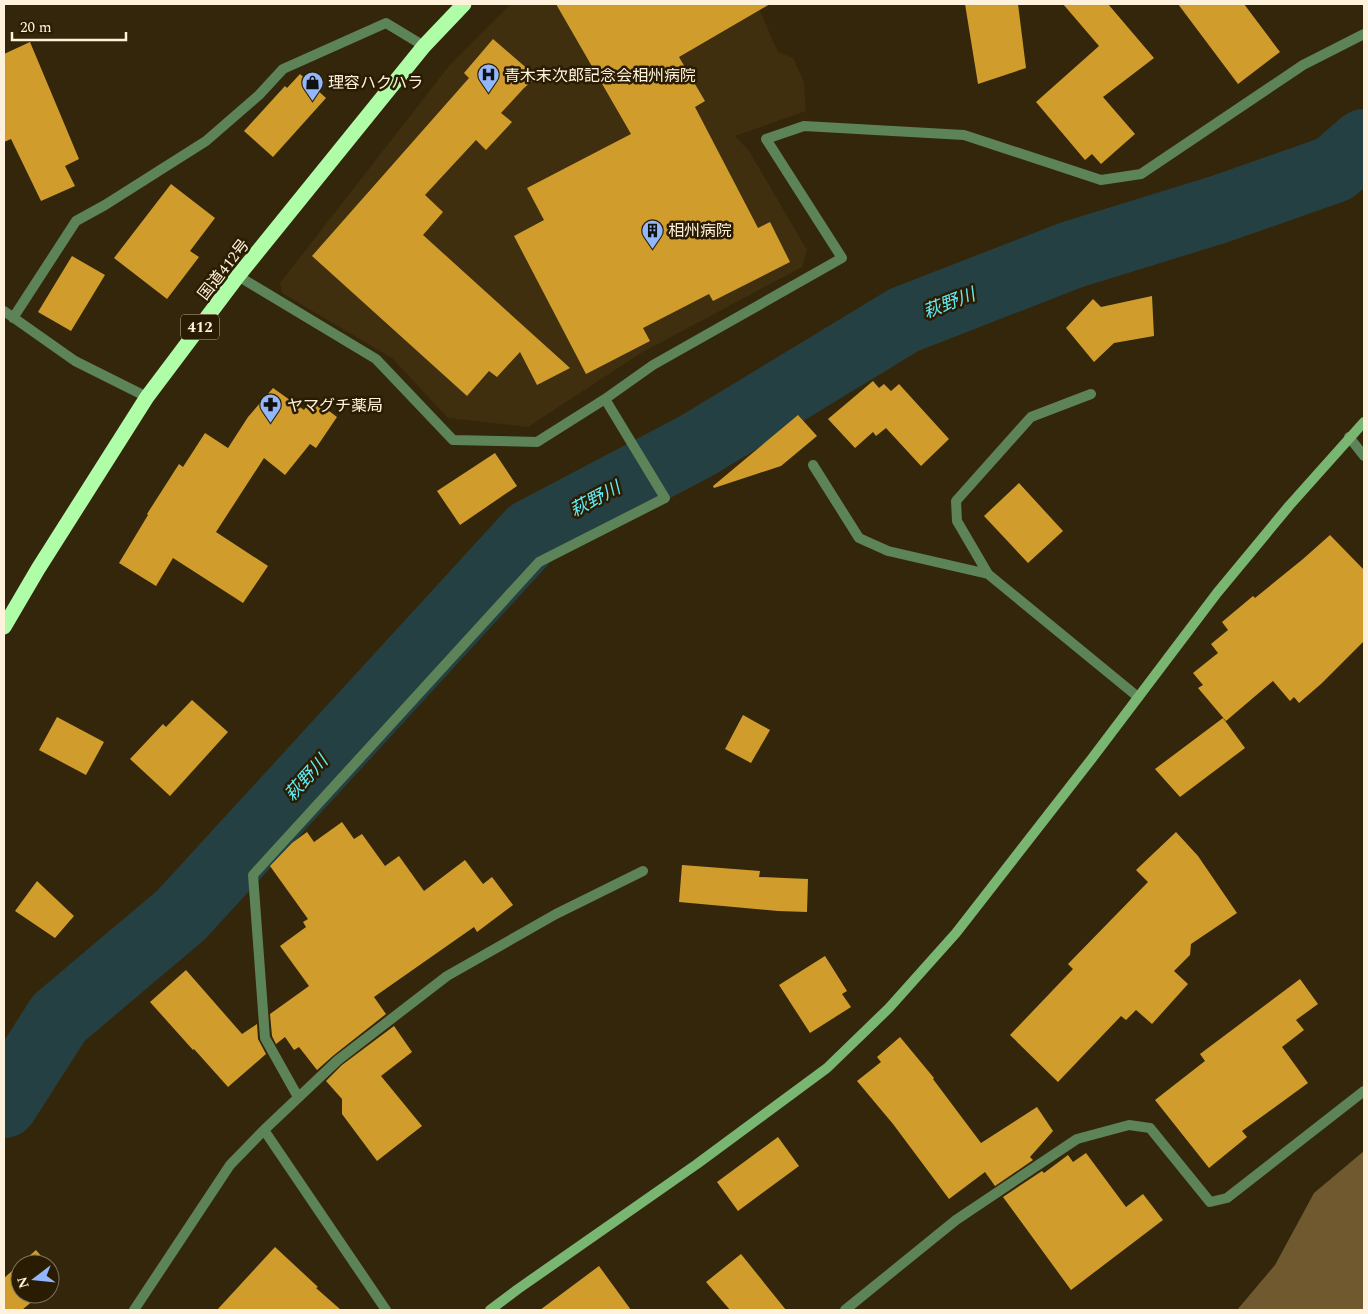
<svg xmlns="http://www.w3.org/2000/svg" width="1368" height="1314" font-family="Spectral,'Noto Sans JP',serif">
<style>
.built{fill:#3f2f0f}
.forest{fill:#70592e}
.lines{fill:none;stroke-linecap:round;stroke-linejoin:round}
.river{stroke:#244042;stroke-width:68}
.building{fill:#d09d2d}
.street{stroke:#5d8359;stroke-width:10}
.secondary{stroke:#78b672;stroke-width:10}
.highway{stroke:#b0fda8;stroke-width:15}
.labels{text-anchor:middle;stroke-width:5;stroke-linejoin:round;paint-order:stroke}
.shield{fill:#2a1c02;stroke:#beb29b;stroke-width:1}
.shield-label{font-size:15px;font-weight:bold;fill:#fef2dd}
.poi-label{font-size:16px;fill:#fef2dd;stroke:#2a1c02;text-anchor:start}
.street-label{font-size:16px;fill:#fef2dd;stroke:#2a1c02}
.water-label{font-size:18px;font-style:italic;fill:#61ecf7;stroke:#2a1c02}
</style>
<rect width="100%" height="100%" fill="#34260a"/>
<!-- built -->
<path class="built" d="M 511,4 L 757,4 L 778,52 L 793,58 L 804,82 L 806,111 L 735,136 L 749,151 L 807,250 L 802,267 L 641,353 L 528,427 L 448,418 L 392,358 L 282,293 L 280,283 L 449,66 Z"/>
<!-- forest -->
<path class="forest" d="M 1364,1151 L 1364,1310 L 1237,1310 L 1275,1265 L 1314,1193 Z"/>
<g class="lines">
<!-- river -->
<path class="river" d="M 4,1104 L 59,1018 L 181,915 L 531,533 L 698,445 L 904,320 L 1071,255 L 1220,209 L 1334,169 L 1364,143"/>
</g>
<!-- building -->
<path class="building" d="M 556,4 L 770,4 L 679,57 L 705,101 L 695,107 L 758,228 L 770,222 L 790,262 L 713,301 L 709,294 L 643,328 L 650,341 L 586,374 L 514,236 L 544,220 L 527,188 L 631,134 Z
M 965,4 L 1018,4 L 1026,68 L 978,84 Z
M 1063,4 L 1108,4 L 1154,58 L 1103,97 L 1135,134 L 1101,164 L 1092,154 L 1085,160 L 1036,102 L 1099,46 Z
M 1178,4 L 1244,4 L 1280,52 L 1238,84 Z
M 493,39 L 537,77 L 524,88 L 501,113 L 512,122 L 486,150 L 476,140 L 425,195 L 443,212 L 423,235 L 570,368 L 537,385 L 520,352 L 497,377 L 489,371 L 467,396 L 312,256 L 469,78 L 464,73 Z
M 30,42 L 79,159 L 65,166 L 75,186 L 41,201 L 11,139 L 4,142 L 4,54 Z
M 300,74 L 326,98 L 273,157 L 244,131 L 285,86 L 287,88 Z
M 171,184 L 215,218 L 190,251 L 199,257 L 167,299 L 114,258 Z
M 72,256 L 105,275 L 71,331 L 38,312 Z
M 1152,296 L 1154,336 L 1114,343 L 1094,362 L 1066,328 L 1093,299 L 1101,307 Z
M 873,381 L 879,388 L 884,384 L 891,391 L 899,384 L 949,439 L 921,466 L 886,428 L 876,436 L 873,432 L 855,448 L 828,419 Z
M 273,388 L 304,410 L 312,398 L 337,417 L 316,448 L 310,444 L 285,475 L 264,458 L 216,532 L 268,566 L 243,603 L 173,558 L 156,586 L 119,563 L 148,515 L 147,514 L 179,464 L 183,467 L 205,433 L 228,448 L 248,417 Z
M 798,415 L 817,436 L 781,466 L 714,488 L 713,486 Z
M 495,453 L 517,486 L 460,525 L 437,491 Z
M 1019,483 L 1063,531 L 1028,563 L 984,516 Z
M 1330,535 L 1364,570 L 1364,641 L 1321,684 L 1299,703 L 1294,697 L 1290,701 L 1273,681 L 1226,721 L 1198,688 L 1203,685 L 1193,673 L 1218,653 L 1211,644 L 1228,630 L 1222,622 L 1253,596 L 1255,598 L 1303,559 Z
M 192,700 L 228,732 L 170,796 L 130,759 L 163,724 L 166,727 Z
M 743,715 L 770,730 L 751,763 L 725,749 Z
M 57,717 L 104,742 L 86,775 L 39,750 Z
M 1223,718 L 1245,748 L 1180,797 L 1155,769 Z
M 342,822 L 354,839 L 362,834 L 385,866 L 399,856 L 424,891 L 465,860 L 483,884 L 492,877 L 513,905 L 477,932 L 474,927 L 374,997 L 386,1014 L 334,1055 L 317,1070 L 299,1047 L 294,1050 L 285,1037 L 276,1044 L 272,1036 L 270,1014 L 309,986 L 280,946 L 306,927 L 303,922 L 308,919 L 270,866 L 292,843 L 307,832 L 314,842 Z
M 1176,832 L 1198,856 L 1237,913 L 1191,944 L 1190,955 L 1174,971 L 1188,984 L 1152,1024 L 1136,1010 L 1126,1020 L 1121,1016 L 1058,1082 L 1010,1035 L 1073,969 L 1068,964 L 1148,882 L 1136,870 Z
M 682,865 L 760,871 L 759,877 L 808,879 L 807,912 L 778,911 L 679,902 Z
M 37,881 L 74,916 L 55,938 L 15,911 Z
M 825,956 L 847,991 L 842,994 L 851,1007 L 810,1033 L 779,985 Z
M 186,970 L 242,1034 L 257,1024 L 258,1039 L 266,1054 L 228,1087 L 194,1049 L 193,1050 L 150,1002 Z
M 1300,979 L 1318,1004 L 1296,1020 L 1304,1030 L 1282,1047 L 1308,1083 L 1242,1131 L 1247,1137 L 1209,1168 L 1155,1100 L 1205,1061 L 1200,1054 Z
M 394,1026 L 412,1052 L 381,1076 L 422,1126 L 377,1161 L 342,1114 L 342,1099 L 326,1081 L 342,1065 Z
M 900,1037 L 934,1078 L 933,1079 L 981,1143 L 1037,1107 L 1053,1131 L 1030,1157 L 1033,1160 L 995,1186 L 985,1172 L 949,1199 L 893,1124 L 857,1081 L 881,1062 L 877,1057 Z
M 778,1137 L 799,1166 L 738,1211 L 717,1182 Z
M 1086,1153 L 1126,1207 L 1143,1194 L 1163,1220 L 1071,1290 L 1003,1197 L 1042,1171 L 1044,1173 L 1068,1155 L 1073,1162 Z
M 275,1247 L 318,1287 L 316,1288 L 341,1310 L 217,1310 Z
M 36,1250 L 48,1264 L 20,1264 Z
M 741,1254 L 786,1310 L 730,1310 L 706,1282 Z
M 20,1264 L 20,1294 L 41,1294 L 22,1310 L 4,1310 L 4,1278 Z
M 599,1266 L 631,1310 L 540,1310 Z"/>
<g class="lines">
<!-- street -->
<path class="street" d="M 238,276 L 376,359 L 453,440 L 537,442 L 605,399 L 653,365 L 842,258 L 766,139 L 804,126 L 964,135 L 1101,180 L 1141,174 L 1303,65 L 1364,34
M 4,311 L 75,361 L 147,397
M 13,318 L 76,221 L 105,205 L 206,141 L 259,95 L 283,69 L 386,23 L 424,46
M 1091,394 L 1031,417 L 956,501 L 957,521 L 988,574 L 1138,697
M 1349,437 L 1364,456
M 813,465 L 859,538 L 888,551 L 988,574
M 298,1097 L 265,1038 L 253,875 L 539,562 L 665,498 L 605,399
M 264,1130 L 386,1310
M 134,1310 L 230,1165 L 264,1130 L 338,1060 L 447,976 L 556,914 L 643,871
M 845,1310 L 956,1220 L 1077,1139 L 1129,1125 L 1150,1128 L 1210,1202 L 1227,1198 L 1364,1091"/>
<!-- secondary -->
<path class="secondary" d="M 490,1310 L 518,1289 L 697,1164 L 827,1068 L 889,1008 L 956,933 L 1090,761 L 1217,593 L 1289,506 L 1364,422"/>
<!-- highway -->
<path class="highway" d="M 4,627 L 38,569 L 147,397 L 238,276 L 424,46 L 464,4"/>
</g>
<!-- icons -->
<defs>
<symbol id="hospital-pin" viewBox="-11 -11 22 30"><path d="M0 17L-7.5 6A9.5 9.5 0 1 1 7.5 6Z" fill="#92b7fd" stroke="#2a1c02"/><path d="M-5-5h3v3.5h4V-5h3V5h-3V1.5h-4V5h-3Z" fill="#111"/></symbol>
<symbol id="shop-pin" viewBox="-11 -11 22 30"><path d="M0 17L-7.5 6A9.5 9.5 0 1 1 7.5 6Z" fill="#92b7fd" stroke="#2a1c02"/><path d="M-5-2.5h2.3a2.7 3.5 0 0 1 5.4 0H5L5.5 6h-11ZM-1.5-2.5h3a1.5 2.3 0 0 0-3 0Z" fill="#111"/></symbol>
<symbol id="building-pin" viewBox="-11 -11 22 30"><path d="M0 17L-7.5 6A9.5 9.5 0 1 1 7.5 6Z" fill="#92b7fd" stroke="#2a1c02"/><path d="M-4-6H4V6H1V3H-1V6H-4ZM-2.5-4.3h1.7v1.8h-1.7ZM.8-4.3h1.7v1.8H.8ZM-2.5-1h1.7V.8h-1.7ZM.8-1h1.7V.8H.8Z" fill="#111"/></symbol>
<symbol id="pharmacy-pin" viewBox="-11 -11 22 30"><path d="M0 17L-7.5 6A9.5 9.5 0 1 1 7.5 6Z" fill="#92b7fd" stroke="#2a1c02"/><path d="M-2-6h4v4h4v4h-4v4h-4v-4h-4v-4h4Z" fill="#111"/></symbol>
</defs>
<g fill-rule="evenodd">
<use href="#hospital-pin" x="476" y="62" width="25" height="34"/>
<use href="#shop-pin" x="300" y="70" width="25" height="34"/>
<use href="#building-pin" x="640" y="218" width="25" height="34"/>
<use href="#pharmacy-pin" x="258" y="392" width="25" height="34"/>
</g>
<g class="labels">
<!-- shield labels -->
<rect class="shield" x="181" y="314.5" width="38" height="25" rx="4"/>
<g class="shield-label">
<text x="200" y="332">412</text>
</g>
<!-- poi labels -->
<g class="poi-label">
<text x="504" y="81">青木末次郎記念会相州病院</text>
<text x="328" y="88">理容ハクハラ</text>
<text x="668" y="236">相州病院</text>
<text x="287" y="411">ヤマグチ薬局</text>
</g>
<!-- street labels -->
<g class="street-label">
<text transform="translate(223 269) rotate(-52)" y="6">国道412号</text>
</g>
<!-- water labels -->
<g class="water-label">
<text transform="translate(949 303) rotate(-21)" y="6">萩野川</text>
<text transform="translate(595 499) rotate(-28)" y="6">萩野川</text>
<text transform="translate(306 778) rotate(-48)" y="6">萩野川</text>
</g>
</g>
<!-- border -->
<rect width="1368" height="1314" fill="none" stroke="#fef2dd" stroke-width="10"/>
<!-- north arrow -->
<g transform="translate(35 1279) rotate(254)"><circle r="24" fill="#2a1c02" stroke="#7f725a"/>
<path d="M0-4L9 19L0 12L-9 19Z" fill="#92b7fd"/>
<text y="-8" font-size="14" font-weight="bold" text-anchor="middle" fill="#fef2dd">N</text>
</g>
<!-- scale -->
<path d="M12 32v8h114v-8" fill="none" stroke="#fef2dd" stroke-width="2.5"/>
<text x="20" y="32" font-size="15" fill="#fef2dd" stroke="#2a1c02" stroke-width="4" paint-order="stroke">20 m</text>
</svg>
